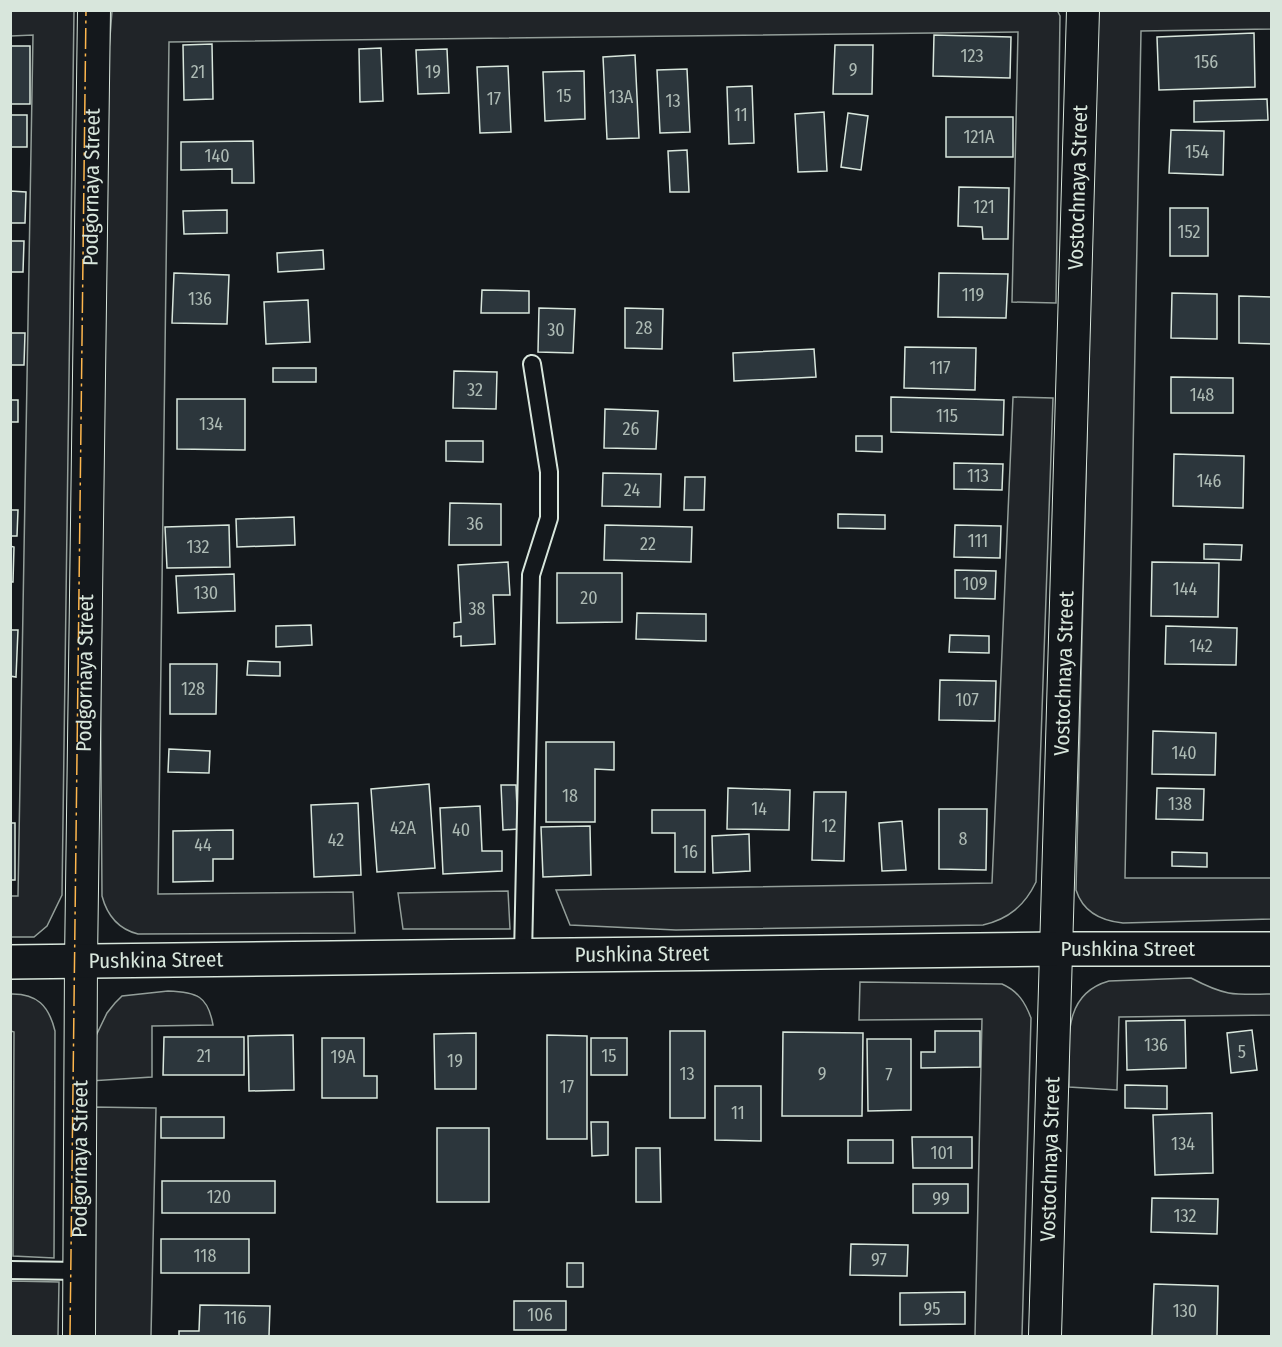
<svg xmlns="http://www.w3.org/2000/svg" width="1282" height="1347" font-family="'Fira Sans Condensed',sans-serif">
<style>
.green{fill:#202428;stroke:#939e99;stroke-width:1.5}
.building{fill:#2c363c;stroke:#d8e6dc;stroke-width:1.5}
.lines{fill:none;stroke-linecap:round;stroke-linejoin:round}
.lane-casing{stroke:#d8e6dc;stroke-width:20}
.street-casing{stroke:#d8e6dc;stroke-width:34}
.secondary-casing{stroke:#d8e6dc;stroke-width:36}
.lane{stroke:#14181c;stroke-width:16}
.street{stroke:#14181c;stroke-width:32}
.secondary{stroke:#14181c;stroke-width:33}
.power{stroke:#ffb74d;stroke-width:1.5;stroke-dasharray:21 4.5 3 4.5;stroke-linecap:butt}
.labels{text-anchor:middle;stroke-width:4.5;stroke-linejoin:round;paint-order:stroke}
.number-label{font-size:18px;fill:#adbab4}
.street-label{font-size:21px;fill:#d8e6dc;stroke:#14181c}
</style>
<rect width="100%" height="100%" fill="#14181c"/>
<!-- green -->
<path class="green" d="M 1057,10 L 1060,16 L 1056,303 L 1012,302 L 1018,32 L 169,42 L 158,894 L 353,892 L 355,933 L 138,934 C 118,929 107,915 102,896 L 99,495 L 102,141 L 112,11 Z
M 10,11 L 74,11 L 62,895 L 47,926 L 34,937 L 10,937 L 11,896 L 18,896 L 33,35 L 11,36 Z
M 1097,11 L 1271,11 L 1271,29 L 1141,31 L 1125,878 L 1271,878 L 1271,919 L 1123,923 C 1102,921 1083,912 1076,890 Z
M 1013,397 L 1053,398 L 1036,882 C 1025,905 1009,919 983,925 L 676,930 L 570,925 L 556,890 L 992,883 Z
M 508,891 L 510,929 L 403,929 L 398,893 Z
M 1191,978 C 1225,996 1234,995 1271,994 L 1271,1015 L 1119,1017 L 1117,1090 L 1069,1087 C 1070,1047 1059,995 1109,981 Z
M 860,982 L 1002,984 C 1018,991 1025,1002 1031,1018 L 1022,1336 L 975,1336 L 982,1019 L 859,1020 Z
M 168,991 C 197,992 208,996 213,1025 L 152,1026 L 152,1077 L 90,1081 L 92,1044 L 107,1013 L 115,1003 L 122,996 Z
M 10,994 C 37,993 49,1006 55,1031 L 54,1258 L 13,1256 L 14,1032 L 11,1031 Z
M 93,1107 L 156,1108 L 151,1336 L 88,1336 Z
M 11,1281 L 59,1282 L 58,1336 L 11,1336 Z"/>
<!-- building -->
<path class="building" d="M 1254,33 L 1255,87 L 1159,90 L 1157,37 Z
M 934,35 L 1011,37 L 1010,78 L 933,76 Z
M 212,44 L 213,99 L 184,100 L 183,45 Z
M 835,45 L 873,45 L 872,94 L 833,94 Z
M 10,46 L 30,46 L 30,104 L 10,104 Z
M 381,48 L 383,101 L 360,102 L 359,49 Z
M 447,49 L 449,93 L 418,94 L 416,50 Z
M 635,55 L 639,138 L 607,139 L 603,57 Z
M 508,66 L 511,132 L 480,133 L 477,67 Z
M 687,69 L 690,132 L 660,133 L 657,70 Z
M 584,71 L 585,119 L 545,121 L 543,72 Z
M 752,86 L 754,143 L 729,144 L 727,87 Z
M 1267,99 L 1268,120 L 1194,122 L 1194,101 Z
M 824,112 L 827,171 L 798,172 L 795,114 Z
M 848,113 L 868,116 L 861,170 L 841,167 Z
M 10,115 L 27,115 L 27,147 L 10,147 Z
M 946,117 L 1013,117 L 1013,157 L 946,157 Z
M 1171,130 L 1224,131 L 1223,175 L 1169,173 Z
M 253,141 L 254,183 L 232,183 L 232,169 L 181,170 L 181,142 Z
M 687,150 L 689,192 L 670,192 L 668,151 Z
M 959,187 L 1009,188 L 1008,239 L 983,239 L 982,227 L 958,226 Z
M 10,191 L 26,192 L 25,223 L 10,223 Z
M 1170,208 L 1208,208 L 1208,256 L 1170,256 Z
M 227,210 L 227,233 L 184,234 L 183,211 Z
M 10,241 L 24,241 L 23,272 L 10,272 Z
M 323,250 L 324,269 L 278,272 L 277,253 Z
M 174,273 L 229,275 L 227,324 L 172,323 Z
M 939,273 L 1008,274 L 1006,318 L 938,317 Z
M 482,290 L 529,291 L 529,313 L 481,313 Z
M 1172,293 L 1217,294 L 1217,339 L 1171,338 Z
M 1239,296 L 1272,297 L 1272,344 L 1239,343 Z
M 308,300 L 310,342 L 266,344 L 264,302 Z
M 539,308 L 575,309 L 573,353 L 538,352 Z
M 625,308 L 663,309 L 662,349 L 625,348 Z
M 10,333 L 25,333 L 24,365 L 10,365 Z
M 905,347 L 976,348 L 975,390 L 904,388 Z
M 814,349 L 816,377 L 734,381 L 733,353 Z
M 273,368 L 316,368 L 316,382 L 273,382 Z
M 454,371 L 497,372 L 496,409 L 453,408 Z
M 1171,377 L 1233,378 L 1233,413 L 1171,413 Z
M 891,397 L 1004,400 L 1003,435 L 891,432 Z
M 177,399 L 245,399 L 245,450 L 177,449 Z
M 10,400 L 18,400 L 18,422 L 10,422 Z
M 605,409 L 658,411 L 656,449 L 604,448 Z
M 856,436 L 882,436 L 882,452 L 856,451 Z
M 446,441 L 483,441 L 483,462 L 446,461 Z
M 1174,454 L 1244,456 L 1243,508 L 1173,506 Z
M 954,463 L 1003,464 L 1002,490 L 954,489 Z
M 603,473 L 661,474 L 660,507 L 602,506 Z
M 685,477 L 705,477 L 704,510 L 684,510 Z
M 450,503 L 501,504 L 501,545 L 449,545 Z
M 10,510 L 18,510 L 17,536 L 10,536 Z
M 838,514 L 885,515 L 885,529 L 838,528 Z
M 294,517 L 295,545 L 237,547 L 236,519 Z
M 229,525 L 230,567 L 167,568 L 165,527 Z
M 605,525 L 692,527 L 691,562 L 604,560 Z
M 955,525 L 1001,526 L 1000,558 L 954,557 Z
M 1204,544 L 1242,545 L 1241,560 L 1204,559 Z
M 10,546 L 14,547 L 13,582 L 10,582 Z
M 508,562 L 510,595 L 493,595 L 495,644 L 461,646 L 461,636 L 454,637 L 454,623 L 461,622 L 458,565 Z
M 1152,562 L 1219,563 L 1218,617 L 1151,616 Z
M 955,570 L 996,571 L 995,599 L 955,598 Z
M 557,573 L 622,573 L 622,622 L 557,623 Z
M 234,574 L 235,611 L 178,613 L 176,576 Z
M 637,613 L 706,614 L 706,641 L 636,639 Z
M 311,625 L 312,645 L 276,647 L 276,626 Z
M 1166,626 L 1237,628 L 1236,665 L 1165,664 Z
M 10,630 L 18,630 L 16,677 L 10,676 Z
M 950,635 L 989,636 L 989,653 L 949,652 Z
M 248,661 L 280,662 L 280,676 L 247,675 Z
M 170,664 L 217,664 L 216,714 L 170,714 Z
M 940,680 L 996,681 L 995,721 L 939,720 Z
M 1153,731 L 1216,733 L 1215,775 L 1152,774 Z
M 546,742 L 614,742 L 614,770 L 595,769 L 595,822 L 546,822 Z
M 169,749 L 210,751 L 209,773 L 168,772 Z
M 429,784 L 435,868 L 377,872 L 371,789 Z
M 501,785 L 516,785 L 518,829 L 503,830 Z
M 728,788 L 790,790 L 789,830 L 727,829 Z
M 1157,788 L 1204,789 L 1203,820 L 1156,819 Z
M 814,792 L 846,792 L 844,861 L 812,860 Z
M 358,803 L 361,875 L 314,877 L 311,805 Z
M 480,806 L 482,851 L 502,851 L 502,871 L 443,874 L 440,808 Z
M 939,809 L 987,809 L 986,870 L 939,869 Z
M 652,810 L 705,810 L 705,872 L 675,872 L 675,833 L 652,833 Z
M 902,821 L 906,870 L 882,871 L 879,823 Z
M 10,823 L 15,823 L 15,880 L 10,880 Z
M 590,826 L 591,875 L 543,877 L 541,827 Z
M 233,830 L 233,859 L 213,859 L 213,881 L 173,882 L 173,831 Z
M 749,834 L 750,871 L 713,873 L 712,836 Z
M 1172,852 L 1207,853 L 1207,867 L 1172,866 Z
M 1185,1020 L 1186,1068 L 1127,1070 L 1126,1021 Z
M 1252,1030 L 1257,1070 L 1231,1073 L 1227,1033 Z
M 670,1031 L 705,1031 L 705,1118 L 670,1118 Z
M 935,1031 L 980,1031 L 980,1067 L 921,1068 L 921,1052 L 935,1052 Z
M 783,1032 L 863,1033 L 862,1116 L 782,1116 Z
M 476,1033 L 476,1089 L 435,1089 L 434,1034 Z
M 293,1035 L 294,1090 L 249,1091 L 248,1036 Z
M 547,1035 L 587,1036 L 587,1139 L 547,1139 Z
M 164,1037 L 244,1037 L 244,1075 L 163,1075 Z
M 322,1038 L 364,1038 L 364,1076 L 377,1076 L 377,1098 L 322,1098 Z
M 591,1038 L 627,1038 L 627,1075 L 591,1075 Z
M 867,1039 L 911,1039 L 911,1110 L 868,1111 Z
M 1125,1085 L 1167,1086 L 1167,1109 L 1125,1108 Z
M 715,1086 L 761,1086 L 761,1141 L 715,1140 Z
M 1212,1113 L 1213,1173 L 1155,1175 L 1153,1115 Z
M 161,1117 L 224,1117 L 224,1138 L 161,1138 Z
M 591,1122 L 608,1122 L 608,1155 L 592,1156 Z
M 437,1128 L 489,1128 L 489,1202 L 437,1202 Z
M 912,1137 L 972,1137 L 972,1168 L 913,1168 Z
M 848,1140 L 893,1140 L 893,1163 L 848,1163 Z
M 636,1148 L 660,1148 L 661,1202 L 636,1202 Z
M 162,1181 L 275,1181 L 275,1213 L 162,1213 Z
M 913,1184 L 968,1184 L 968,1213 L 913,1213 Z
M 1152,1198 L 1218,1199 L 1217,1234 L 1151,1232 Z
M 161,1239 L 249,1239 L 249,1273 L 161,1273 Z
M 851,1244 L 908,1245 L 907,1276 L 850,1275 Z
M 567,1263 L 583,1263 L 583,1287 L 567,1287 Z
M 1154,1284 L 1218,1286 L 1217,1336 L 1152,1336 Z
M 965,1292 L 965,1324 L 900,1325 L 900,1293 Z
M 514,1301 L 566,1301 L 566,1330 L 514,1330 Z
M 200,1305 L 270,1306 L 269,1336 L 179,1336 L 179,1331 L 199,1331 Z"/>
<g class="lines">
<defs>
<path id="lane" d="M 523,956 L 531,575 L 549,518 L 549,472 L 532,364
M 10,1270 L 80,1271"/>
<g id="street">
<path id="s1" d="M 79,1336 L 81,962 L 94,10"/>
<path id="s2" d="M 1045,1336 L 1083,10"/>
</g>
<g id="secondary">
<path id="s3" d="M 10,962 L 1057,949 L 1272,949"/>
</g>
</defs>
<!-- lane casing -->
<use href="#lane" class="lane-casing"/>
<!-- street casing -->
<use href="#street" class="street-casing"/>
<!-- secondary casing -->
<use href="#secondary" class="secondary-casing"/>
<!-- lane -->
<use href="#lane" class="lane"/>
<!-- street -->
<use href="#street" class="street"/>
<!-- secondary -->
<use href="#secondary" class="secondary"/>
<!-- power -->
<path class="power" d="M 70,1336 L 86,10"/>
</g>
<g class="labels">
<!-- number labels -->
<g class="number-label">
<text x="972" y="62">123</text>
<text x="1206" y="68">156</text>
<text x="853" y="76">9</text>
<text x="198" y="78">21</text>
<text x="433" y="78">19</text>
<text x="564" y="102">15</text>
<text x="621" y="103">13А</text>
<text x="494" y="105">17</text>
<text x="673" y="107">13</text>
<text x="741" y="121">11</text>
<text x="979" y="143">121А</text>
<text x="1197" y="158">154</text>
<text x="217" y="162">140</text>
<text x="984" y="213">121</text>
<text x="1189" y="238">152</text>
<text x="973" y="301">119</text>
<text x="200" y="305">136</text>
<text x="644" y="334">28</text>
<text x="556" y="336">30</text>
<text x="940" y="374">117</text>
<text x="475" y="396">32</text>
<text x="1202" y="401">148</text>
<text x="947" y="422">115</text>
<text x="211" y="430">134</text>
<text x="631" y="435">26</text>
<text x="978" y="482">113</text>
<text x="1209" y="487">146</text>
<text x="632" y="496">24</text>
<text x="475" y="530">36</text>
<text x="978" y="547">111</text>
<text x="648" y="550">22</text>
<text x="198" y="553">132</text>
<text x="975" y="590">109</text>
<text x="1185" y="595">144</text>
<text x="206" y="599">130</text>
<text x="589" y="604">20</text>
<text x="477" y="615">38</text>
<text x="1201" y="652">142</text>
<text x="193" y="695">128</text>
<text x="967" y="706">107</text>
<text x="1184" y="759">140</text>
<text x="570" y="802">18</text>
<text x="1180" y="810">138</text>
<text x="759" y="815">14</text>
<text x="829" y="832">12</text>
<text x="403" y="834">42А</text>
<text x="461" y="836">40</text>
<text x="963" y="845">8</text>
<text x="336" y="846">42</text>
<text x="203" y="851">44</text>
<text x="690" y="858">16</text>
<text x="1156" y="1051">136</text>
<text x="1242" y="1058">5</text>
<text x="204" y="1062">21</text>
<text x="609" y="1062">15</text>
<text x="343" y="1063">19А</text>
<text x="455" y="1067">19</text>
<text x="687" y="1080">13</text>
<text x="822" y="1080">9</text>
<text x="889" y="1081">7</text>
<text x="567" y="1093">17</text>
<text x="738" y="1119">11</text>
<text x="1183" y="1150">134</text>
<text x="942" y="1159">101</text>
<text x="219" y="1203">120</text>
<text x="941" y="1205">99</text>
<text x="1185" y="1222">132</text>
<text x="205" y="1262">118</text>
<text x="879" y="1266">97</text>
<text x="932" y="1315">95</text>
<text x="1185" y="1317">130</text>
<text x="540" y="1321">106</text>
<text x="235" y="1324">116</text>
</g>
<!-- street labels -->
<g class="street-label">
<text dy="7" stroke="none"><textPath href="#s1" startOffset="1149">Podgornaya Street</textPath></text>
<text dy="7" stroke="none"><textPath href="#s2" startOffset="1149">Vostochnaya Street</textPath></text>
<text dy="7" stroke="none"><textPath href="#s1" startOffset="663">Podgornaya Street</textPath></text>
<text dy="7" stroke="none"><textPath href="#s2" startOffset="663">Vostochnaya Street</textPath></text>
<text dy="7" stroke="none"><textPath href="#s3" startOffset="1118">Pushkina Street</textPath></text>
<text dy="7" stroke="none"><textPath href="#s3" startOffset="632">Pushkina Street</textPath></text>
<text dy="7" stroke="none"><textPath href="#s3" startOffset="146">Pushkina Street</textPath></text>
<text dy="7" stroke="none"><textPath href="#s1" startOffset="177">Podgornaya Street</textPath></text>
<text dy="7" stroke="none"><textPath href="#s2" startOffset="177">Vostochnaya Street</textPath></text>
</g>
</g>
<!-- border -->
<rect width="1282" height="1347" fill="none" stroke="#d8e6dc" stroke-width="24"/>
</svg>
